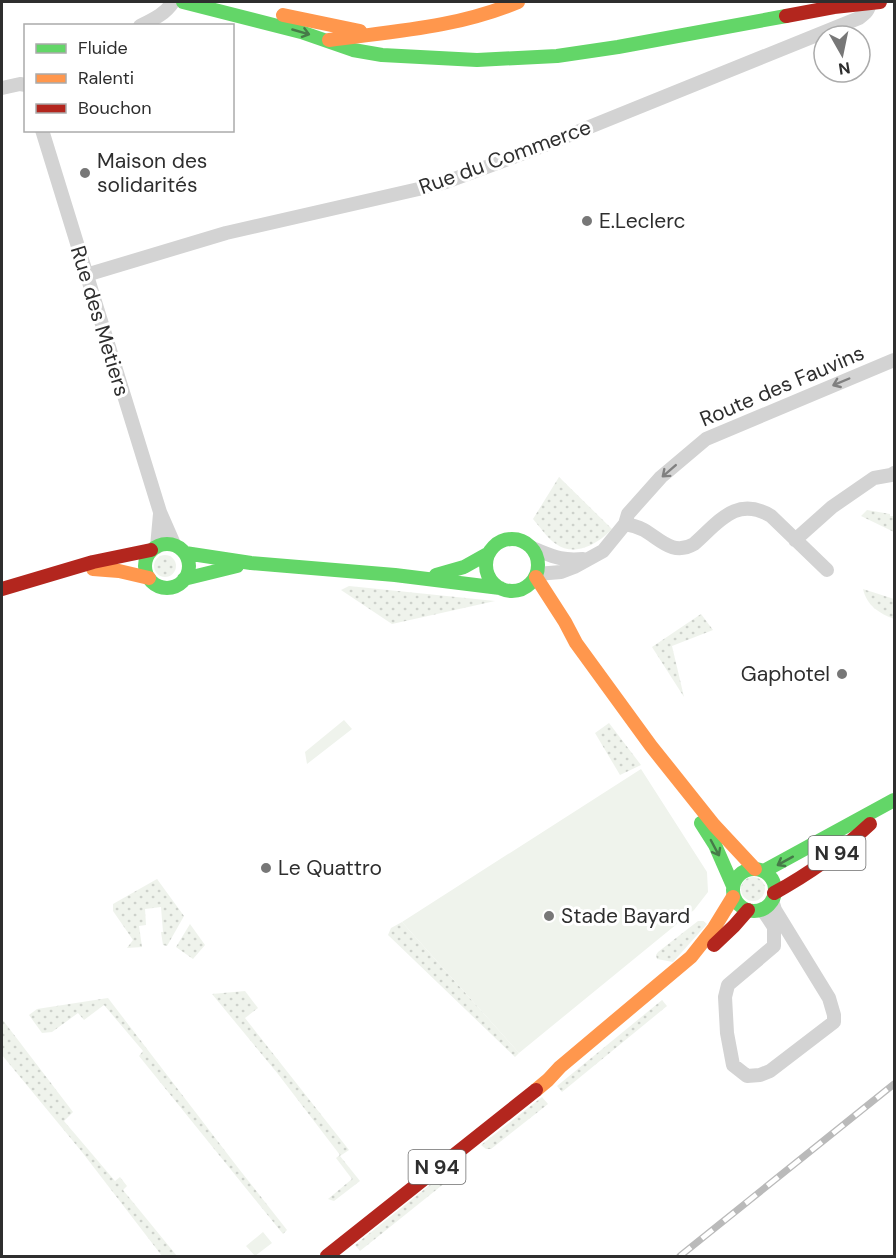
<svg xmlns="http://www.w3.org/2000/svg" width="896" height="1258" font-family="'DM Sans',sans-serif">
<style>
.grass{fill:url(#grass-dots)}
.garden{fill:#eff3ec}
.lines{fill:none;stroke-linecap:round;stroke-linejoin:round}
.street{stroke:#d3d3d3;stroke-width:14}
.fast{stroke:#63d668;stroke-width:14}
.slow{stroke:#ff974d;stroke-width:14}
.jam{stroke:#b3261e;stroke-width:14}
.rail-casing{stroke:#bababa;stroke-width:7}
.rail{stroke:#fff;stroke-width:4.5;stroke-dasharray:14;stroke-linecap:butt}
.oneway{stroke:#467a48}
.oneway2{stroke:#808080}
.poi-dot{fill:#777;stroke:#fff;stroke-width:2}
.labels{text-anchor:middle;stroke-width:6;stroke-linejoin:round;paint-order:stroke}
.shield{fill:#fff;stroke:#6d6d6d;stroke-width:1.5}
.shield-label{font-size:20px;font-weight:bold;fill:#2e2e2e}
.street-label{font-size:21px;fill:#2e2e2e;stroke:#fff}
.poi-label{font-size:21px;fill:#2e2e2e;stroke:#fff;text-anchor:start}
</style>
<defs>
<pattern id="grass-dots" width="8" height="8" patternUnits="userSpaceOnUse" patternTransform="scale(1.5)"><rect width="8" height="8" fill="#eff3ec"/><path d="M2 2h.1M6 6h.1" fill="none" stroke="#cdd1cb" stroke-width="1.8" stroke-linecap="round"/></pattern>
</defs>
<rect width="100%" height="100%" fill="#fff"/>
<!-- grass -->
<path class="grass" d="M 559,477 L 612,529 C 599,543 575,558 556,544 C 547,538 540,527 533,519 Z
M 867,510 L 890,514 L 890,516 L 894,516 L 894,532 L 861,516 Z
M154 566a11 11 0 1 1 22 0a11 11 0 1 1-22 0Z
M 349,586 L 495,601 L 392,624 L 341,590 Z
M 863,589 L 894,599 L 894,619 C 879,613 867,606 863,589 Z
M 701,614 L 713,630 L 672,646 L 684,697 L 652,647 Z
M 609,723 L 641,765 L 620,775 L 595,733 Z
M741 889a12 12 0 1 1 24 0a12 12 0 1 1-24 0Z
M 157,879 L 184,916 L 167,946 L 163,945 L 161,932 L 163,932 L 161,907 L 145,909 L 146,925 L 139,926 L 142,947 L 127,948 L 133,940 L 113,911 L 113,904 Z
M 698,921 L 703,921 L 707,924 L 673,962 L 657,959 L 656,955 L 658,952 Z
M 402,922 L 519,1053 L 515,1057 L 388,935 L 391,928 Z
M 190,924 L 205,945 L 193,959 L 176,947 Z
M 245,991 L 258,1008 L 245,1018 L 349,1150 L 340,1156 L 360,1181 L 334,1201 L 328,1199 L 352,1179 L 336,1158 L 340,1155 L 278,1074 L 212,994 Z
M 108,998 L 239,1169 L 287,1230 L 283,1234 L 139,1056 L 143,1051 L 104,1005 L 84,1020 L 78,1013 L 52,1032 L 42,1033 L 29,1015 L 37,1009 Z
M 662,1000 L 667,1006 L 562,1092 L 557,1086 Z
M 2,1019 L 73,1112 L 64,1121 L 115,1181 L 120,1177 L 127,1186 L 123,1190 L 177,1256 L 162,1256 L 82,1152 L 2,1055 Z
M 542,1097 L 548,1104 L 491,1149 L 486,1149 L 481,1145 Z
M 461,1160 L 466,1166 L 360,1251 L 355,1245 Z"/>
<!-- garden -->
<path class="garden" d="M 344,720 L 352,729 L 307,764 L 305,752 Z
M 641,769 L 707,872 L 708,892 L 694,910 L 519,1053 L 402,922 Z
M 263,1232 L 272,1243 L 255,1256 L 246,1246 Z"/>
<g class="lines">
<!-- street -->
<path class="street" d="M 140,26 C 154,19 165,14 173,2
M 2,88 L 20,84 L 26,85
M 42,130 L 160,512 L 174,544
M 86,275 L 226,233 L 423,188 L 446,182 L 540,147 L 859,18 C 866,13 869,10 870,2
M 625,524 C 632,525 638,527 644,530 C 661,540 673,556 694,544 C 718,523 736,495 771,516 L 827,570
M 795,540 L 832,507 L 874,478 L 891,475 L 894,473
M 157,547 L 160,514
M 532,548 C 553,556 560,561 583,559
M 537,574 L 561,572 L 574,567 L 603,551 L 625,524 L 628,514 L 661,477 L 706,439 L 894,360
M 762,909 L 774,927 L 774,946 L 728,985 L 725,997 L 727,1033 L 733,1065 L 747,1076 L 760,1075 L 770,1071 L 834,1022 L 834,1015 L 829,998 L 775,910 L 772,900"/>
<!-- fast -->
<path class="fast" d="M 183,2 L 301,32 L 353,50 L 382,55 L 477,60 L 557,56 L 618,47 L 786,16
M486 565a26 26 0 1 1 52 0a26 26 0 1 1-52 0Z
M145 566a22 22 0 1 1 44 0a22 22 0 1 1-44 0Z
M 185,553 L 251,563 L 395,575 L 500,588
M 436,575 L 464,567 L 489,553
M 184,579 L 237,566
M 701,823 L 715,845 L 733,886
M733 890a21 21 0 1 1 42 0a21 21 0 1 1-42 0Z
M 764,871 L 894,800"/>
<!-- slow -->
<path class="slow" d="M 283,15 L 360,31
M 329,40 C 395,31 455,28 518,2
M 93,569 L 119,571 L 149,578
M 536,577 L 565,622 L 576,643 L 651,746 L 714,825 L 755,869
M 536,1090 L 548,1080 L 560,1067 L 691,957 L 714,928 L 733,897"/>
<!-- jam -->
<path class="jam" d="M 786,16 L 834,7 L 880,2
M 2,589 L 93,562 L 151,550
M 774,893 C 809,874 841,851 870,824
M 714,945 L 734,926 L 748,910
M 327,1256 L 536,1090"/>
<defs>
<path id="rail" d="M 680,1256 L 894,1084"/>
</defs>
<!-- rail casing -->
<use href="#rail" class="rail-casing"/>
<!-- rail -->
<use href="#rail" class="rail"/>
</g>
<!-- one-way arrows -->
<defs><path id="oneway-shaft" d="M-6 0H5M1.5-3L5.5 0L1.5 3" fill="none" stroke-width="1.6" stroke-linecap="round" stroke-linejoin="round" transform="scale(1.5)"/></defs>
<g class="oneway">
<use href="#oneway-shaft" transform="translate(301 32) rotate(16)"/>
<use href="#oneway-shaft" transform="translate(715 848) rotate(62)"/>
<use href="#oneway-shaft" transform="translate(785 861) rotate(151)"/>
</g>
<g class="oneway2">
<use href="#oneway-shaft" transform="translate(841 382) rotate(157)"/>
<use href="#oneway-shaft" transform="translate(669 471) rotate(139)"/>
</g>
<!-- markers -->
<g class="poi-dot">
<circle cx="85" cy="173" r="6"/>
<circle cx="587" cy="221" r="6"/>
<circle cx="842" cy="674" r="6"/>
<circle cx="266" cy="868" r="6"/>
<circle cx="549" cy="916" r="6"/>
</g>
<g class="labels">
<!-- shield labels -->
<g class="shield">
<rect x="808.5" y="836" width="57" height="34" rx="4.5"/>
<rect x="408.5" y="1150" width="57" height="34" rx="4.5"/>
</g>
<g class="shield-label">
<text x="837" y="860">N 94</text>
<text x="437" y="1174">N 94</text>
</g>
<!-- street labels -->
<g class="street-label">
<text transform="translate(505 157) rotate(-20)" y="7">Rue du Commerce</text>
<text transform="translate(100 321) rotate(73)" y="7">Rue des Metiers</text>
<text transform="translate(782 386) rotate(-23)" y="7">Route des Fauvins</text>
</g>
<!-- poi labels -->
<g class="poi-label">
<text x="97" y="168">Maison des<tspan x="97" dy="24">solidarités</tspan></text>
<text x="599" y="228">E.Leclerc</text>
<text x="830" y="681" text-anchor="end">Gaphotel</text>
<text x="278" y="875">Le Quattro</text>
<text x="561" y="923">Stade Bayard</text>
</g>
</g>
<!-- border -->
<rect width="896" height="1258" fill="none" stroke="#2e2e2e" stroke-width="6"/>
<!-- legend -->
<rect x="24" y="24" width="210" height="108" fill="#ffffff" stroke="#ababab" stroke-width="1.5"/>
<rect x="36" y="44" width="30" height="9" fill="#63d668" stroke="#ababab" stroke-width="1.5"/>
<text x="78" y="54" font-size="18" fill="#2e2e2e">Fluide</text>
<rect x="36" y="74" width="30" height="9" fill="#ff974d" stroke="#ababab" stroke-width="1.5"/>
<text x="78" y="84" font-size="18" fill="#2e2e2e">Ralenti</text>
<rect x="36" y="104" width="30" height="9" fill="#b3261e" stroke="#ababab" stroke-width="1.5"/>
<text x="78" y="114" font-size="18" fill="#2e2e2e">Bouchon</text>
<!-- north arrow -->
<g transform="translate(842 54) rotate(171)"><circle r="28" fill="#ffffff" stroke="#ababab" stroke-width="1.5"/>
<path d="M0-4.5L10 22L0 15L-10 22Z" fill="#777777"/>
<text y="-9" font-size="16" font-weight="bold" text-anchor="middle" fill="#2e2e2e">N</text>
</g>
</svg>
